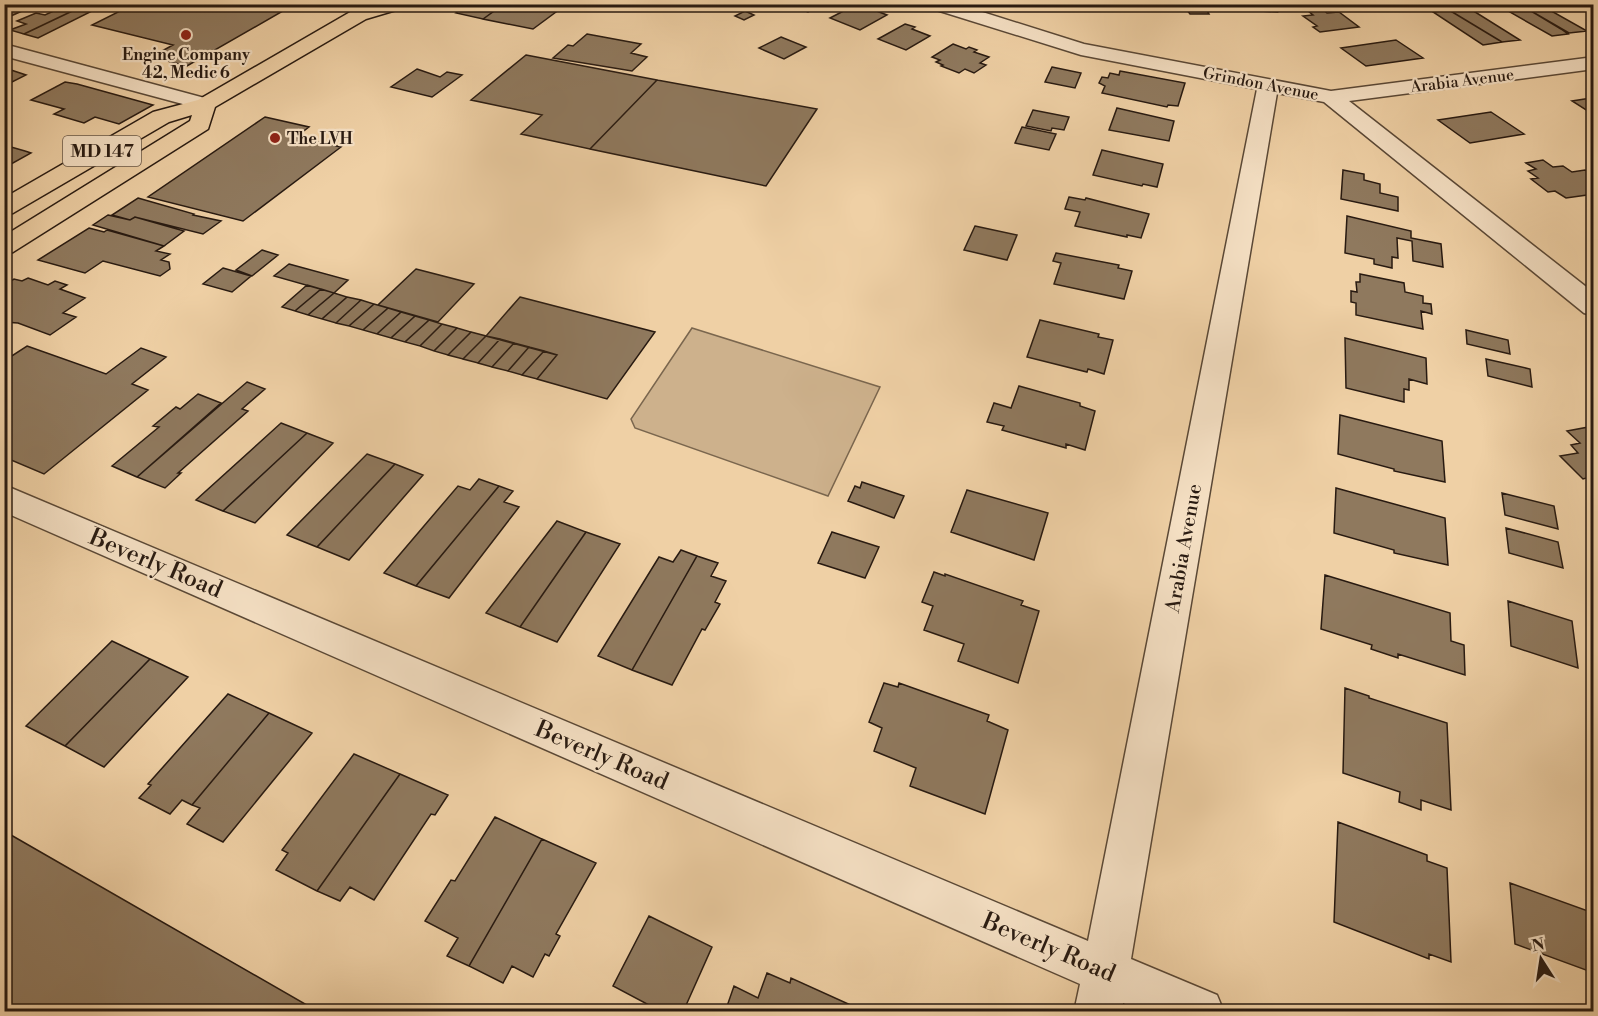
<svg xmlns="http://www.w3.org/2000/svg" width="1598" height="1016" font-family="'Libre Bodoni',serif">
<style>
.green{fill:#cdb18c;stroke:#7a664e;stroke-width:1.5}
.building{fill:#8f795e;stroke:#281a11;stroke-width:1.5}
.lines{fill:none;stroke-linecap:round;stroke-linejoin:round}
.street-casing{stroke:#5a4836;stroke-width:3}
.primary-casing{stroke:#281a11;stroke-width:3}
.street{fill:#f5e0c4;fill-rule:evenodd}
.primary{fill:#efd0a5;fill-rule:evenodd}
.poi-dot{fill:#8f2418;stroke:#f5e0c4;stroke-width:2}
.labels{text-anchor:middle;stroke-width:4.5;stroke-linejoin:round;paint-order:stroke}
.far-poi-label{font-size:16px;font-weight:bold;fill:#281a11;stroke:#f5e0c4}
.far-street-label{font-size:16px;fill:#281a11;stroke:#f5e0c4}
.shield{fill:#f5e0c4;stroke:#665547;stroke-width:1.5}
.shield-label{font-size:18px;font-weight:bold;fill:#281a11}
.street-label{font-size:20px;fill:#281a11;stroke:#f5e0c4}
.near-street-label{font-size:24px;fill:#281a11;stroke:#f5e0c4}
</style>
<rect width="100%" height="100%" fill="#efd0a5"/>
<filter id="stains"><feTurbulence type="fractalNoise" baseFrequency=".00333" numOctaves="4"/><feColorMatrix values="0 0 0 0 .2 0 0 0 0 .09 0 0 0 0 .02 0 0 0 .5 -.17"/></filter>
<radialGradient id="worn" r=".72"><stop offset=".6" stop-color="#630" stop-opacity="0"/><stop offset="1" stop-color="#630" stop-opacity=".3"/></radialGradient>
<!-- green -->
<path class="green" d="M 692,328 L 880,387 L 828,496 L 635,428 L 631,419 Z"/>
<!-- building -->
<path class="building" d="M 18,4 L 38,4 L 4,19 L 4,11 Z
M 69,4 L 87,4 L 24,34 L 10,30 L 26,24 L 17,21 L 36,13 L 45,15 Z
M 134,4 L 295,4 L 187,66 L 151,57 L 173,45 L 92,25 Z
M 469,4 L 504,4 L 483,19 L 456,13 Z
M 504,4 L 557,4 L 564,6 L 533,29 L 483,19 Z
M 778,4 L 823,4 L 808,12 L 794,7 L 788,10 L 776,6 Z
M 857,4 L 858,4 L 887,15 L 860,30 L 830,18 Z
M 1096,4 L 1146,4 L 1150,10 L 1100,11 Z
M 1175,4 L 1211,4 L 1215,9 L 1206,9 L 1209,14 L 1190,14 L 1187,10 L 1179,10 Z
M 1238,4 L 1270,4 L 1277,12 L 1242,10 Z
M 1519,4 L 1561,29 L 1568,34 L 1552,36 L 1501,7 Z
M 1519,4 L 1539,4 L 1587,31 L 1569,33 Z
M 85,5 L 98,8 L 38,38 L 24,34 Z
M 1465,8 L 1472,10 L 1520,40 L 1502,42 L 1449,10 Z
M 1322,9 L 1327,13 L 1339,12 L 1359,27 L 1320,32 L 1313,27 L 1317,26 L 1303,16 L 1313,15 L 1308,11 Z
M 1449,10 L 1502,42 L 1483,45 L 1433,12 Z
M 745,11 L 754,15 L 744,20 L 735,16 Z
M 905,24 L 915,27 L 912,29 L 930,36 L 906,50 L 878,39 Z
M 587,34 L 641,44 L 631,53 L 647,57 L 632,71 L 553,58 L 568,45 L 573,46 Z
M 781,37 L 806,47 L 784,59 L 759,48 Z
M 1396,40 L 1423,58 L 1366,66 L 1341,48 Z
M 953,44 L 966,49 L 969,47 L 977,50 L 974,52 L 989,57 L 980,63 L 986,65 L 974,73 L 965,69 L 959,73 L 941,66 L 943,65 L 936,62 L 940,60 L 932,57 Z
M 526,55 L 657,80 L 590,149 L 521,134 L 542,115 L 471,100 Z
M 1052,67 L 1081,73 L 1075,88 L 1045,82 Z
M 417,69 L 440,77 L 447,72 L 462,75 L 432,97 L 391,87 Z
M 11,70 L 26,75 L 4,86 L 4,73 Z
M 1120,71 L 1185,83 L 1178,106 L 1168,105 L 1167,107 L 1102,93 L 1105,86 L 1099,83 L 1102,77 L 1108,78 L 1110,73 L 1119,75 Z
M 657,80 L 817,109 L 766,186 L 590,149 Z
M 65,82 L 77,84 L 153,105 L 119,124 L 95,117 L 84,123 L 54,114 L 64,109 L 31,100 Z
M 1591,98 L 1594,100 L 1594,115 L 1572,101 Z
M 1117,108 L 1174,121 L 1169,141 L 1109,130 Z
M 1033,110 L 1069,117 L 1064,130 L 1052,128 L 1051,131 L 1026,126 Z
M 1491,112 L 1524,134 L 1470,143 L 1438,120 Z
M 265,117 L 309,127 L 296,137 L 341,147 L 243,221 L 148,197 Z
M 1022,127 L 1056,134 L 1049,150 L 1015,143 Z
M 4,145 L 25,151 L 31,153 L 4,168 Z
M 1102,150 L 1163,164 L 1157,187 L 1143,184 L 1142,186 L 1093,175 Z
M 1543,160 L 1553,167 L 1563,166 L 1572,172 L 1585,170 L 1594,176 L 1594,194 L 1566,198 L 1555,191 L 1548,192 L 1531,179 L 1538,178 L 1528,171 L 1536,169 L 1526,163 Z
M 1343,170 L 1364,174 L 1364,180 L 1380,184 L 1380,193 L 1398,197 L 1398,211 L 1341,199 Z
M 1069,197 L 1085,200 L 1086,198 L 1149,214 L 1141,238 L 1127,235 L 1127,237 L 1075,226 L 1080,212 L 1065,209 Z
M 138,198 L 194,214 L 193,215 L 221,221 L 203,234 L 135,217 L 130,220 L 112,215 Z
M 108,215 L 130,220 L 135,217 L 184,231 L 164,246 L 93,225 Z
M 1347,216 L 1411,231 L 1411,238 L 1441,244 L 1443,267 L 1413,261 L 1412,241 L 1397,238 L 1398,258 L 1392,257 L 1392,268 L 1374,264 L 1374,259 L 1345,253 Z
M 975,226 L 1017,235 L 1007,260 L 964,250 Z
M 89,228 L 104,232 L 107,230 L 164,246 L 156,251 L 170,254 L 161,260 L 169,262 L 170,269 L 160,276 L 103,261 L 85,273 L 38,260 Z
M 262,250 L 278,255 L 252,276 L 236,270 Z
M 1056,253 L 1119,265 L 1118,268 L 1132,271 L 1124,299 L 1054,284 L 1061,263 L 1053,261 Z
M 289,264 L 348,280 L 334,293 L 274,276 Z
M 223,268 L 251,276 L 232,292 L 203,284 Z
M 416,269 L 474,284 L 438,322 L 378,305 Z
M 1360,274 L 1404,283 L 1405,292 L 1423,296 L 1423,303 L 1431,304 L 1432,314 L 1421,311 L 1423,329 L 1356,315 L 1356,303 L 1351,302 L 1351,291 L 1357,292 L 1356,282 L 1360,282 Z
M 28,278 L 48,285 L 55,281 L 67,285 L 60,289 L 85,298 L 63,313 L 76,317 L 50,335 L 18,323 L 4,322 L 4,285 L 14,279 L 22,281 Z
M 307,285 L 321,289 L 295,311 L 282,307 Z
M 321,289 L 334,293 L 308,315 L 295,311 Z
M 334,293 L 347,297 L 322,319 L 308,315 Z
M 347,297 L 361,300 L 336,323 L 322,319 Z
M 520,297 L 655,332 L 607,399 L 537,379 L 557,355 L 486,336 Z
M 361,300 L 374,304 L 349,326 L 336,323 Z
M 374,304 L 388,308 L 363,330 L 349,326 Z
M 388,308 L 401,312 L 377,334 L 363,330 Z
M 401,312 L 415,316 L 391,338 L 377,334 Z
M 415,316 L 429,320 L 405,342 L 391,338 Z
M 429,320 L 442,324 L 420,346 L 405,342 Z
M 1040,320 L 1099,334 L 1098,337 L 1113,340 L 1104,374 L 1088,369 L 1087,372 L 1027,357 Z
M 442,324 L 457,328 L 434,351 L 420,346 Z
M 457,328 L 471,332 L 448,355 L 434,351 Z
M 1466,330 L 1508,340 L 1510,354 L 1467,344 Z
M 471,332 L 486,336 L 463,359 L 448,355 Z
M 486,336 L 500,339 L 478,363 L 463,359 Z
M 1345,338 L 1426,358 L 1427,384 L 1409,379 L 1409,390 L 1404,389 L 1404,402 L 1346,388 Z
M 500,339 L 514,343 L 492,367 L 478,363 Z
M 514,343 L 529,347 L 508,371 L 492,367 Z
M 27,346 L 106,374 L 141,348 L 166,357 L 132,384 L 148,390 L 44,474 L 4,457 L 4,361 Z
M 529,347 L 544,351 L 522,375 L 508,371 Z
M 544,351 L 557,355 L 537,379 L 522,375 Z
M 1486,359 L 1530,369 L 1532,387 L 1488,376 Z
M 247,382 L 265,389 L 242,409 L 248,411 L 178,473 L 181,473 L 165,488 L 137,477 Z
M 1019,386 L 1080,403 L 1080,406 L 1095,411 L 1085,450 L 1066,444 L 1066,448 L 1002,430 L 1004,426 L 987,422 L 994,403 L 1011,408 Z
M 198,394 L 221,403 L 137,477 L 112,466 L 159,427 L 153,426 L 176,407 L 180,409 Z
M 1340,415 L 1442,441 L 1445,482 L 1394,471 L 1394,469 L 1338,454 Z
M 281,423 L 307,433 L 223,511 L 196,500 Z
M 1594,426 L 1594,476 L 1583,479 L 1560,456 L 1578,453 L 1571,445 L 1580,443 L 1567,431 Z
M 307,433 L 333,443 L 255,523 L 223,511 Z
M 367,454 L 395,464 L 317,547 L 287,535 Z
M 395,464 L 423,475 L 349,560 L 317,547 Z
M 479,479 L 499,486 L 416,586 L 384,573 L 458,486 L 470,490 Z
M 862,482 L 904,496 L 894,518 L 848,501 L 855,486 L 860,488 Z
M 499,486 L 513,491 L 504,502 L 519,507 L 449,598 L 416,586 Z
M 1336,488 L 1445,518 L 1448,565 L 1394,553 L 1394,550 L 1334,533 Z
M 967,490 L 1048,513 L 1034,560 L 951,532 Z
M 1502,493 L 1554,506 L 1558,529 L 1505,515 Z
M 557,521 L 586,532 L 520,627 L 486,613 Z
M 1506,528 L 1558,542 L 1563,568 L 1509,553 Z
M 586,532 L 620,544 L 557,642 L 520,627 Z
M 832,532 L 879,547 L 865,578 L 818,563 Z
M 681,550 L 697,556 L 632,670 L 598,656 L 659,557 L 673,562 Z
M 697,556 L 718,563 L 711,576 L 726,581 L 715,602 L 720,604 L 705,630 L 702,629 L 672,685 L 632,670 Z
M 934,572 L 945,576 L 945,574 L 1023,601 L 1021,605 L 1039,611 L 1018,683 L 958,661 L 964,644 L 924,630 L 933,606 L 922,602 Z
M 1325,575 L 1450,613 L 1451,641 L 1464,645 L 1465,675 L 1398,654 L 1398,658 L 1371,649 L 1372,645 L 1321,629 Z
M 1508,601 L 1572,621 L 1578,668 L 1511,646 Z
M 112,641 L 150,659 L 65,746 L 26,726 Z
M 150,659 L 188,677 L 104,767 L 65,746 Z
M 884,683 L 898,687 L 899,683 L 989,715 L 987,721 L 1008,730 L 985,814 L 910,786 L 916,768 L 874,751 L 882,728 L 869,722 Z
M 1345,688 L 1369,696 L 1369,698 L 1447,723 L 1451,810 L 1421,800 L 1421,810 L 1399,802 L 1400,792 L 1343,773 Z
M 228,694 L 269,713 L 192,805 L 182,800 L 170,814 L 139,798 L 151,785 L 148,784 Z
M 269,713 L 312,733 L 223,842 L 187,824 L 200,808 L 192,805 Z
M 354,754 L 400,774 L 317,891 L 276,870 L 288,853 L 282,850 Z
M 400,774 L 448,795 L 435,815 L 431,814 L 374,900 L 350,887 L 340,901 L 317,891 Z
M 495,817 L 542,839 L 469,966 L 447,956 L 458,938 L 425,921 L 451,880 L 455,881 Z
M 1338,822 L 1427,855 L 1427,861 L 1447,868 L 1451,962 L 1429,954 L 1429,959 L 1334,922 Z
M 4,831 L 319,1012 L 4,1012 Z
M 542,839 L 596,863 L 556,934 L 560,936 L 549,956 L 545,954 L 533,977 L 512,966 L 503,983 L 469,966 Z
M 1510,883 L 1588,911 L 1594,973 L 1515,944 Z
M 649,916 L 712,947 L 683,1012 L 662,1012 L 613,986 Z
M 767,973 L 790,983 L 791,978 L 866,1012 L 725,1012 L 734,986 L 758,998 Z"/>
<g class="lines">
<defs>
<path id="street" d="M 927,4 L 957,4 L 1084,44 L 1331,91 L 1594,57 L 1594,69 L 1349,101 L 1594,293 L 1594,316 L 1584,313 L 1324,102 L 1277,93 L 1131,959 L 1217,995 L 1224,1012 L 1143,1012 L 1123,1003 L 1122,1012 L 1074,1012 L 1080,984 L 4,512 L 4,485 L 1088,941 L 1257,89 L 1081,55 L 930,8 Z
M 4,44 L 212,100 L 216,104 L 212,108 L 205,110 L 4,56 Z"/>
<path id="primary" d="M 375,4 L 406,4 L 403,8 L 366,19 L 215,107 L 208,129 L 13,252 L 4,255 L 4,236 L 190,121 L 192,115 L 169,122 L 13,213 L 4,215 L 4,198 L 153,112 L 198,100 L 352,11 Z"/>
</defs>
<!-- street casing -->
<use href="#street" class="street-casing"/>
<!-- primary casing -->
<use href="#primary" class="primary-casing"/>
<!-- street -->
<use href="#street" class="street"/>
<!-- primary -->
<use href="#primary" class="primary"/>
</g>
<!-- markers -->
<g class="poi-dot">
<circle cx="186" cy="35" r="6"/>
<circle cx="275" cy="138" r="6"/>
</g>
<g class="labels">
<!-- far-poi labels -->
<g class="far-poi-label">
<text x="186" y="60">Engine Company<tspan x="186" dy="18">42, Medic 6</tspan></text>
<text x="287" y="144" text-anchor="start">The LVH</text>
</g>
<!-- far-street labels -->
<g class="far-street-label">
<text transform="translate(1462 80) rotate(-7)" y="6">Arabia Avenue</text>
<text transform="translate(1261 83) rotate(11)" y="6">Grindon Avenue</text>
</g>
<!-- shield labels -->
<rect class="shield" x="63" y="136" width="78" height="30" rx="4.5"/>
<g class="shield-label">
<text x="102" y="157">MD 147</text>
</g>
<!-- street labels -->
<g class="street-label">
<text transform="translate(1183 548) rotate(-80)" y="7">Arabia Avenue</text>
</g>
<!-- near-street labels -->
<g class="near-street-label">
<text transform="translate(156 563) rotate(23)" y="8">Beverly Road</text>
<text transform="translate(602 755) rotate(23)" y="8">Beverly Road</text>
<text transform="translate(1049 947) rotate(23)" y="8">Beverly Road</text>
</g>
</g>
<!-- margin -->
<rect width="1598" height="1016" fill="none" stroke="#efd0a5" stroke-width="24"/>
<rect x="6" y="6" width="1586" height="1004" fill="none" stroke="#281a11" stroke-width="3"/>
<rect x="12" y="12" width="1574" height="992" fill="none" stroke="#281a11" stroke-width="1.5"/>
<!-- north arrow -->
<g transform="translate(1541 959) rotate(348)" stroke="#f5e0c4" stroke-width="4.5" paint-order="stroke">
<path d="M0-4.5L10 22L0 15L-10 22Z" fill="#281a11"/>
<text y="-9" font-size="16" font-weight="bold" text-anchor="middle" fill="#281a11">N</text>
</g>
<rect width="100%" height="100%" filter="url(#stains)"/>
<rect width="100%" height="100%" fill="url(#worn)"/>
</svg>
